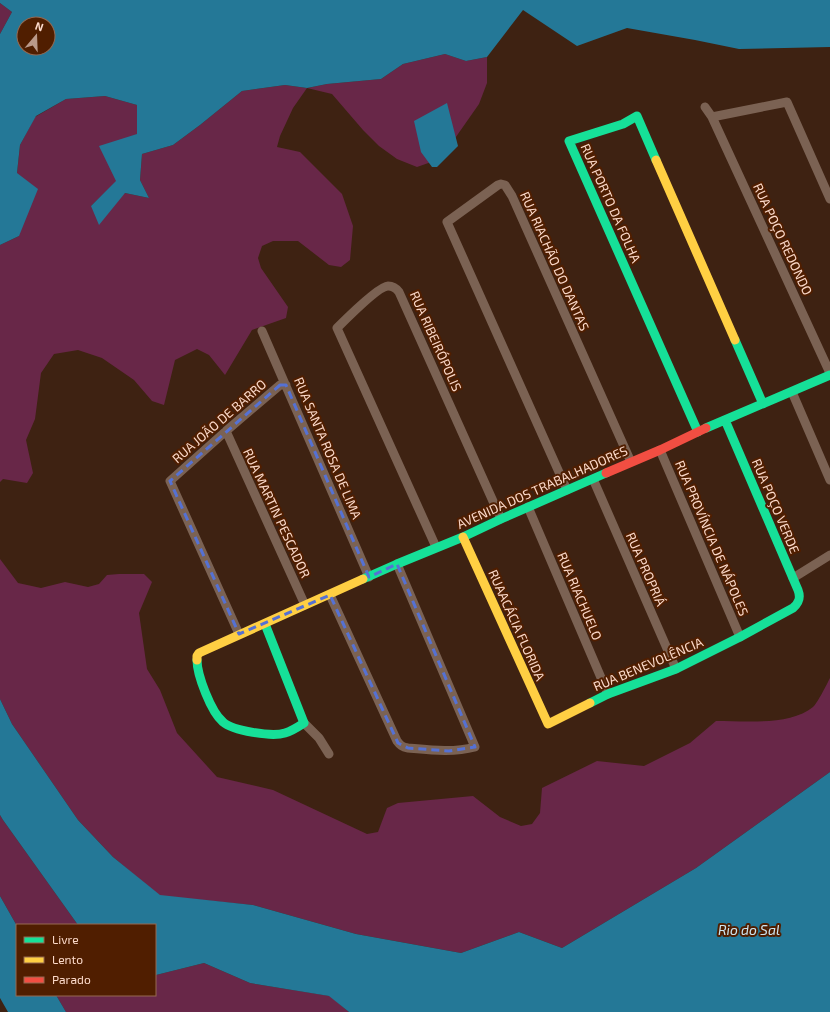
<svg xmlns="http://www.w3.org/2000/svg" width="830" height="1012" font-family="'Exo 2',sans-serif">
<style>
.green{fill:#682748}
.water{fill:#247897;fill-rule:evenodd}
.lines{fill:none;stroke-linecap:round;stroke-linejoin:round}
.street{stroke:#7b6253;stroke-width:9}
.fast{stroke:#16e098;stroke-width:9}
.slow{stroke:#ffcf43;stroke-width:9}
.jam{stroke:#f24e42;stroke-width:9}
.marked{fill:none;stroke:#5571d4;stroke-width:3;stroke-dasharray:8 5;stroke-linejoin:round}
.labels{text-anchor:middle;stroke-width:4;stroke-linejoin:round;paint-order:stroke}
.street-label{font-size:13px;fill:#fcdaca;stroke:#501e00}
.water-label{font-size:14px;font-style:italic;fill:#cce5f0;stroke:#501e00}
</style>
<rect width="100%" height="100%" fill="#3e2212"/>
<!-- green -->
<path class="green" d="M 0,3 L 12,12 L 0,34 Z
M 445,54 L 466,61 L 487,57 L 487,83 L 479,104 L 444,154 L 437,160 L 417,167 L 397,159 L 379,146 L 363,130 L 332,94 L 307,88 L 293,108 L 280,136 L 277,147 L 300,152 L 342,194 L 353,226 L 350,260 L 341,267 L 329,265 L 298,241 L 273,241 L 262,246 L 258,258 L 261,268 L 288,307 L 286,318 L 252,330 L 225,375 L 209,355 L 197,349 L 175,360 L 164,405 L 152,401 L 134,380 L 102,358 L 78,350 L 54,354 L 41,373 L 35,419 L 26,440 L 33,473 L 27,483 L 3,479 L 0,482 L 0,245 L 19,236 L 17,173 L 20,145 L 35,117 L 66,99 L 105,96 L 137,105 L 137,134 L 116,182 L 91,206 L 125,193 L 149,198 L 140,180 L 142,154 L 173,145 L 200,125 L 242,91 L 285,85 L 307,88 L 327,84 L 381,79 L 403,64 Z
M 0,559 L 18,583 L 41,588 L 65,582 L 88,587 L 99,584 L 107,575 L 119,574 L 144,574 L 152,582 L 139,613 L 147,669 L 160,690 L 177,733 L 217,777 L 273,790 L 367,834 L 378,832 L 387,808 L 398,803 L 473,796 L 500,817 L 521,826 L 532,824 L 540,813 L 542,788 L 597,761 L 644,766 L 690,743 L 716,721 C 744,721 790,726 813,707 C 817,704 827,684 830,678 L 830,772 L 696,868 L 562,948 L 519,932 L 461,953 L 356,934 L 253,905 L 160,896 L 113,857 L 78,820 L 12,724 L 0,699 Z
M 0,815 L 3,820 L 78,925 L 17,925 L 17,926 L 0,896 Z
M 204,963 L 250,983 L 330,996 L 349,1012 L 66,1012 L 56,995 L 155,995 L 155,975 L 156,975 Z"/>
<!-- water -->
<path class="water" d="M 0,0 L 830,0 L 830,47 L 739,49 L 695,40 L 627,28 L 577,46 L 523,10 L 487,57 L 466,61 L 445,54 L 403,64 L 381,79 L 327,84 L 307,88 L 285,85 L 242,91 L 200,125 L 173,145 L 142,154 L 140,180 L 149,198 L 125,193 L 99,225 L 91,206 L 116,181 L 99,146 L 137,134 L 137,105 L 105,96 L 66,99 L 36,116 L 20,145 L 17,173 L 38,189 L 19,236 L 0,245 L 0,34 L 12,12 L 0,3 ZM 24,24 L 48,24 L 48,48 L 24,48 Z
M 447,103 L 458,146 L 437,167 L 432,167 L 421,152 L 414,121 Z
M 0,699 L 12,724 L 78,820 L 113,857 L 160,895 L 253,905 L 356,934 L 461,953 L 519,932 L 562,948 L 696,868 L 830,772 L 830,1012 L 349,1012 L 329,996 L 250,983 L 204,963 L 156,975 L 155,975 L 155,925 L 78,925 L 3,820 L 0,815 Z
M 0,896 L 17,926 L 17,995 L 56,995 L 66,1012 L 8,1012 L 0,998 Z"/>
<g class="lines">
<!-- street -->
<path class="street" d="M 705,107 L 712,117 L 830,373
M 712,117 L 787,102 L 830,199
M 262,331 L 369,577
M 792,392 L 830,480
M 226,431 L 305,605
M 660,450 L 740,637
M 593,479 L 676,669
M 567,490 L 447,222 L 498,185 L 501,184 L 505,185 L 512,196 L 631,462
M 528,507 L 608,694
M 436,547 L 337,328 C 345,320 379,286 388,286 C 393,286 396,288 399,292 L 501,519
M 793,578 L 830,555
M 330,595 L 397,741 C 400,745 402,747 408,748 C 430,750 453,753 475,747 L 397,564
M 239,634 L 170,481 L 226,431 L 280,385 L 286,385
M 304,723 L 319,738 L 329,754"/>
<!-- fast -->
<path class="fast" d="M 656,160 L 637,116 L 623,124 L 569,141 L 698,432
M 735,340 L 763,404
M 706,428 L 830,375
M 363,579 L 397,564 L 463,537 L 501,519 L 606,473
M 197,660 C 197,675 211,712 223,722 C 233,731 272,737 285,733 C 292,731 298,727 304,723 L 265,624
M 590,703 L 608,694 L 676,669 L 740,637 L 793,608 C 799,603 801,598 798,590 L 725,420"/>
<!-- slow -->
<path class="slow" d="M 656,160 L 735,340
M 463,537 L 548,724 L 590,703
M 197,660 L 197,656 L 199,653 L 363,579"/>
<!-- jam -->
<path class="jam" d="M 606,473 L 660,450 L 706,428"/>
</g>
<!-- marked area -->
<path class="marked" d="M 280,385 L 286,385 L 369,577 L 397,564 L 475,747 L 449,751 L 408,748 L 398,743 L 330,595 L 239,634 L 170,481 Z"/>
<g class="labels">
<!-- street labels -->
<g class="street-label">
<text transform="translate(611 203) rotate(66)" y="5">RUA PORTO DA FOLHA</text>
<text transform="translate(783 239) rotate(65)" y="5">RUA POÇO REDONDO</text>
<text transform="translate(555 261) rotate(66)" y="5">RUA RIACHÃO DO DANTAS</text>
<text transform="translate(436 341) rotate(66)" y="5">RUA RIBEIRÓPOLIS</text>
<text transform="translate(219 421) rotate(-41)" y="5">RUA JOÃO DE BARRO</text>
<text transform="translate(328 448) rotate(67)" y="5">RUA SANTA ROSA DE LIMA</text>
<text transform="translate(542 487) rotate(-24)" y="5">AVENIDA DOS TRABALHADORES</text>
<text transform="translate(776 506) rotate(67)" y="5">RUA POÇO VERDE</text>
<text transform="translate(277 513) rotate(65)" y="5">RUA MARTIN PESCADOR</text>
<text transform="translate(712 538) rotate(67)" y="5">RUA PROVÍNCIA DE NÁPOLES</text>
<text transform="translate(646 569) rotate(66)" y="5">RUA PROPRIÁ</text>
<text transform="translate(580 596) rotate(67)" y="5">RUA RIACHUELO</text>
<text transform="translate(517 625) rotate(66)" y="5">RUAACÁCIA FLORIDA</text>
<text transform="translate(648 664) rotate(-23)" y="5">RUA BENEVOLÊNCIA</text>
</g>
<!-- water labels -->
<g class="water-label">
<text x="749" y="935">Rio do Sal</text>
</g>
</g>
<!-- legend -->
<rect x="16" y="924" width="140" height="72" fill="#501e00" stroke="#956951"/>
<rect x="24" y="937" width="20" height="6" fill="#16e098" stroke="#956951"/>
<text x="52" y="944" font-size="12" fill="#fcdaca">Livre</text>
<rect x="24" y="957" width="20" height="6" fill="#ffcf43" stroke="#956951"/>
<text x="52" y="964" font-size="12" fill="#fcdaca">Lento</text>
<rect x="24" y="977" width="20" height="6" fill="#f24e42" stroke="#956951"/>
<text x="52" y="984" font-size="12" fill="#fcdaca">Parado</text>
<!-- north arrow -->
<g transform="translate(36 36) rotate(19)"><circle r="19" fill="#501e00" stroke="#956951"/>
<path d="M0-3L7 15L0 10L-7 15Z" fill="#ba9a8a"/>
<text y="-6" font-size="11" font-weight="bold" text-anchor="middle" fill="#fcdaca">N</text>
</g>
</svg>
